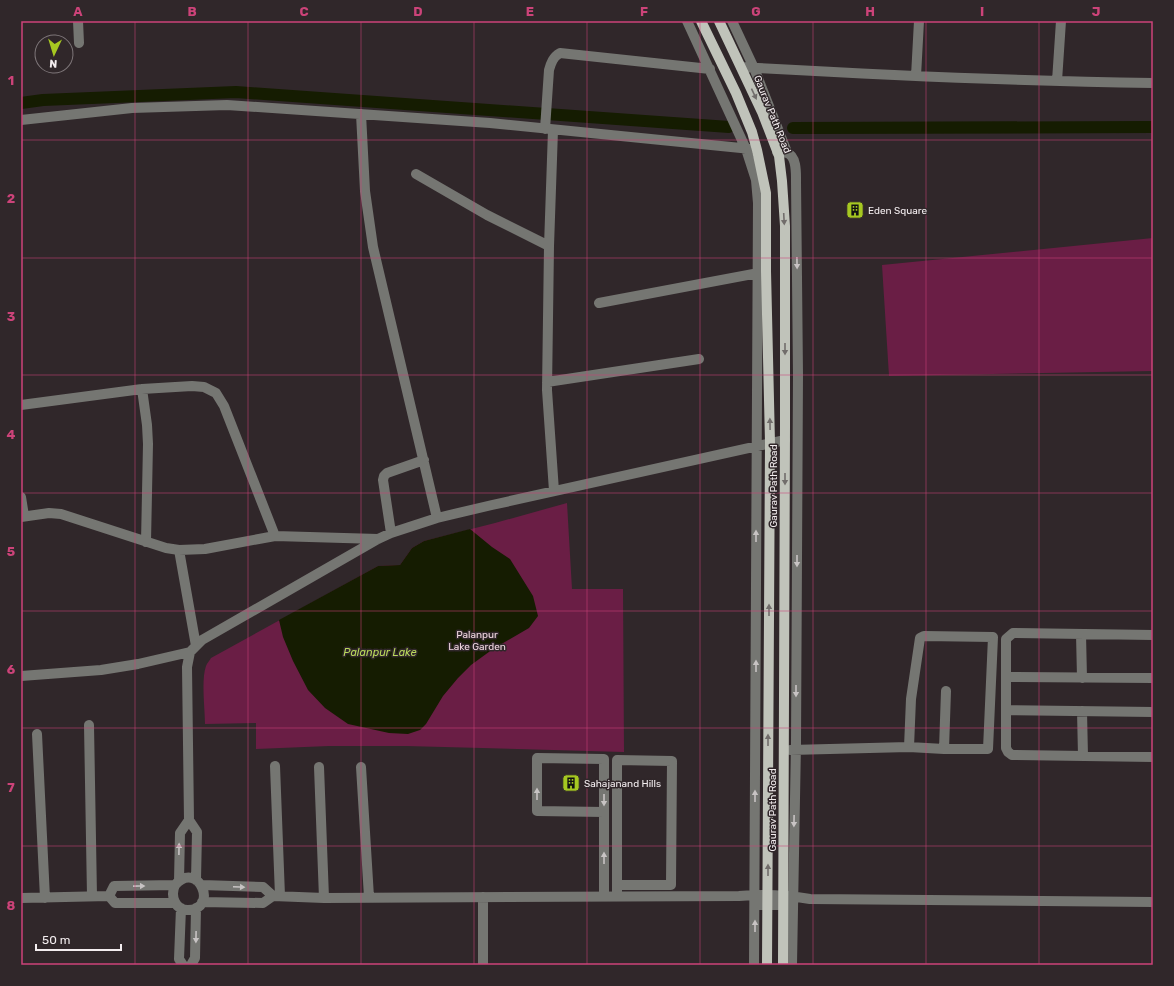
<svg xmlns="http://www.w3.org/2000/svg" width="1174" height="986" font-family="Rubik,sans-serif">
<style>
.green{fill:#6a1e45}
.water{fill:#151c01}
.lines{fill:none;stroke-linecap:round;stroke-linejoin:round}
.canal{stroke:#151c01;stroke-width:12}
.minor{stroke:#757672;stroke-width:10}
.major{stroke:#c0c3ba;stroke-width:10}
.oneway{fill:#716d6b}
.oneway2{fill:#c7c3c3}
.grid{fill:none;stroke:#cc4379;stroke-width:1;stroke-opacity:0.55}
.labels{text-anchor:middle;stroke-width:3;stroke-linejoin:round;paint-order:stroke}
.street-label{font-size:10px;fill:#f3edef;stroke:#30272a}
.poi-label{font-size:10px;fill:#f3edef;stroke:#30272a;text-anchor:start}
.park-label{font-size:10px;fill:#f0d7e0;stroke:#30272a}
.water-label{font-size:11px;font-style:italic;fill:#bad95c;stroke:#30272a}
.neatline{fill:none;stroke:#cc4379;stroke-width:1.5}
.grid-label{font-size:13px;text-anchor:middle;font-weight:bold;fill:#cc4379}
</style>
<rect width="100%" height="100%" fill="#30272a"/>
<!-- green -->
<path class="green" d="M 1153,238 L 1153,371 L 889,376 L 882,265 Z
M 567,503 L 572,589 L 623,589 L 624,752 L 406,746 L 329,746 L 256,749 L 256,723 L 205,724 C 205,709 201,680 206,666 C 207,663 210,660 211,658 L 378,566 L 400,565 L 412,548 L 424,541 L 495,523 Z"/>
<!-- water -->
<path class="water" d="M 470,529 L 492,547 L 510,559 L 533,596 L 538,616 L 529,628 L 493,649 L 471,665 L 458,678 L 443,696 L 426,724 L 420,730 L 408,734 L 389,733 L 348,724 L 325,708 L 308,690 L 293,661 L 283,637 L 279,620 L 378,566 L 400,565 L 412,548 L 424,541 Z"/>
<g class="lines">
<!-- canal -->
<path class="canal" d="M 21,103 L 43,100 L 236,92 L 729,127
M 793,128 L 1153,127"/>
<!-- minor -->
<path class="minor" d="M 78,21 L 79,43
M 687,21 L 746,149 L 756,180 L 758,203 L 754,965
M 732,21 L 754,68 L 787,152
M 741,67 C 879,75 1016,81 1153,83
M 916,76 L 919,21
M 1057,81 L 1061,21
M 361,114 L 365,191 L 373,247 L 437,518
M 21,120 L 132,108 L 227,105 L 490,123 L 751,149
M 545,129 L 549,70 C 551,63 553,57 560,53 L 710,69
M 553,130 L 549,246 L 547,390 L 554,491
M 777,152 C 780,152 784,152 787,153 C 797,156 796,174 796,182 L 798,375 L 796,743 L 792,965
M 416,174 L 487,215 L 549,246
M 599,303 L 764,272
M 547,382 L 699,359
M 142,389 L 147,425 L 148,444 L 146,542
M 21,405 L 142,389 L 192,386 L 204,387 L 216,393 L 224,406 L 275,536
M 21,497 L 24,516
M 21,517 L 49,513 L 61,514 L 166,548 L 179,550 L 205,549 L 275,536 L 378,539
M 391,533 L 383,480 L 384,476 L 387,473 L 424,460
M 179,550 L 196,646
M 1081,634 L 1082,678
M 1153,635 L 1013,633 L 1006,639 L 1006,748 L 1008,752 L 1012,755 L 1153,757
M 190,652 L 187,667 L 189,820 L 197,832 L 196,880
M 21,676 L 101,670 L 138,664 L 190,652 L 202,640 L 378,539 L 391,533 L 437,518 L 492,505 L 785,440
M 1006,677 L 1153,678
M 1006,710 L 1153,712
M 1082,711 L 1083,756
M 89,725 L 92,896
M 37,734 L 45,898
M 944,749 L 946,691
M 790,750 L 909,747 L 944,749 L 988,749 L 993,637 L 924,636 L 920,638 L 911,699 L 909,747
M 275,766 L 280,896
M 319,767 L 324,898
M 361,767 L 369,897
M 604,812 L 604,759 L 537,758 L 537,811 L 604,812 L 604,897
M 179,881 L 180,833 L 189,820
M 202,885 L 263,887 L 273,896
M 617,885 L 671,885 L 672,761 L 617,760 L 617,897
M 109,896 L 114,886 L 175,885 C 199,859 219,910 188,910 C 175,910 170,896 175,885
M 109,896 L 115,903 L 175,903
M 483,897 L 483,965
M 21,898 L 109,896
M 202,902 L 263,903 L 273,896 L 324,898 L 739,896 C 763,894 787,895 810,899 L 1153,902
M 759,905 L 791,905
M 181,908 L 179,959 L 183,965
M 191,965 L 195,958 L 196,908"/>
<!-- major -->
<path class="major" d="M 701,21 L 736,93 L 752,132 L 757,150 L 766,193 L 766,271 L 770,443 L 767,965
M 719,21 L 762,112 L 779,156 L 782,181 L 785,226 L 785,427 L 783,965"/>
</g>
<!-- one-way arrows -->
<defs><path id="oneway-solid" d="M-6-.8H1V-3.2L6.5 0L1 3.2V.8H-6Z"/></defs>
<g class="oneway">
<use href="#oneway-solid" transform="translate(754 94) rotate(65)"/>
<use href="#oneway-solid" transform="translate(784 219) rotate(87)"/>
<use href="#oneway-solid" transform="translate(785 349) rotate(90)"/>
<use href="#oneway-solid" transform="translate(770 424) rotate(-91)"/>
<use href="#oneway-solid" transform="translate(785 479) rotate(90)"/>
<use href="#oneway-solid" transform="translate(769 610) rotate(-90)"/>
<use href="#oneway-solid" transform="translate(768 740) rotate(-90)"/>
<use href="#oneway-solid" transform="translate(768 870) rotate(-90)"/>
</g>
<g class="oneway2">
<use href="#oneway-solid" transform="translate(797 263) rotate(89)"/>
<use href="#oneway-solid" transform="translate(756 536) rotate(-90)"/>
<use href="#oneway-solid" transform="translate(797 561) rotate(90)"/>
<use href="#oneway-solid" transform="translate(756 666) rotate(-90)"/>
<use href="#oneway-solid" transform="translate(796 691) rotate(90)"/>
<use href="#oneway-solid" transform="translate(537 794) rotate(-90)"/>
<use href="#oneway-solid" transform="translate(755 796) rotate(-90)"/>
<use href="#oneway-solid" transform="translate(604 800) rotate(90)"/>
<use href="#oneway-solid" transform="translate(794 821) rotate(91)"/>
<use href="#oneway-solid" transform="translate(179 849) rotate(-89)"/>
<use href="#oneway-solid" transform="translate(604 858) rotate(-90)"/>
<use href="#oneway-solid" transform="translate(139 886) rotate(-1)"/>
<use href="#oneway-solid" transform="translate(239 887) rotate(2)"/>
<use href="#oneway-solid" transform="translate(755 926) rotate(-90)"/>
<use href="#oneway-solid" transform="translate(196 937) rotate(91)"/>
</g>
<!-- grid -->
<path class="grid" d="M 135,21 L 135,965M 248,21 L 248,965M 361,21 L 361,965M 474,21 L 474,965M 587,21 L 587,965M 700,21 L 700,965M 813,21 L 813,965M 926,21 L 926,965M 1039,21 L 1039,965M 21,140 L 1153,140M 21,258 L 1153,258M 21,375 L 1153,375M 21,493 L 1153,493M 21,611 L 1153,611M 21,728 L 1153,728M 21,846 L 1153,846"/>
<!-- icons -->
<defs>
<symbol id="building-square" viewBox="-11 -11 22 22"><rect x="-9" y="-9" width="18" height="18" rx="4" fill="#a6c821" stroke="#30272a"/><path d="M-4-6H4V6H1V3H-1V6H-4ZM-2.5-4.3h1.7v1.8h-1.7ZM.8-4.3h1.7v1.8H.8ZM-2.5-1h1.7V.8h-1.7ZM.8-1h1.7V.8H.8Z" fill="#111"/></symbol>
</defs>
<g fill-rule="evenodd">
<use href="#building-square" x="845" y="200" width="20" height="20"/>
<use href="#building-square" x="561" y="773" width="20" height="20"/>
</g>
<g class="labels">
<!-- street labels -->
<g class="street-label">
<text transform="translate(773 114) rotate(68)" y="4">Gaurav Path Road</text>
<text transform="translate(773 486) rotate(-90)" y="4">Gaurav Path Road</text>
<text transform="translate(772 810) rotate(-90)" y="4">Gaurav Path Road</text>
</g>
<!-- poi labels -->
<g class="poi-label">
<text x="868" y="214">Eden Square</text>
<text x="584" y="787">Sahajanand Hills</text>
</g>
<!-- park labels -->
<g class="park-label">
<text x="477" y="638">Palanpur<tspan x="477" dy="12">Lake Garden</tspan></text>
</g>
<!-- water labels -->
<g class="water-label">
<text x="380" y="656">Palanpur Lake</text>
</g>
</g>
<!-- border -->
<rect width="1174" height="986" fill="none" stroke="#30272a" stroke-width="44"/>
<!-- north arrow -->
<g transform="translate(54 54) rotate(184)"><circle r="19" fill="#30272a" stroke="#7e7679"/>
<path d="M0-3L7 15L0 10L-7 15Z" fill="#a6c821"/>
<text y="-6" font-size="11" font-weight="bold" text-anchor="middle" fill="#f3edef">N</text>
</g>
<!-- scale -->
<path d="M36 944v6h85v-6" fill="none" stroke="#f3edef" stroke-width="2"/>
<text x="42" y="944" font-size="12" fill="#f3edef" stroke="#30272a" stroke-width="3" paint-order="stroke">50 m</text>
<rect x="22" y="22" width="1130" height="942" class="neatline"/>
<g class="grid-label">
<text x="78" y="16">A</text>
<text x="192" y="16">B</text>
<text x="304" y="16">C</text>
<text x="418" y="16">D</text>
<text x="530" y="16">E</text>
<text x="644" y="16">F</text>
<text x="756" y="16">G</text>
<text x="870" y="16">H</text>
<text x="982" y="16">I</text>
<text x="1096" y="16">J</text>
<text x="11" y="85">1</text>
<text x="11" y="203">2</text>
<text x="11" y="321">3</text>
<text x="11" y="439">4</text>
<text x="11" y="556">5</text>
<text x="11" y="674">6</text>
<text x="11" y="792">7</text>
<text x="11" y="910">8</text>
</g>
</svg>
